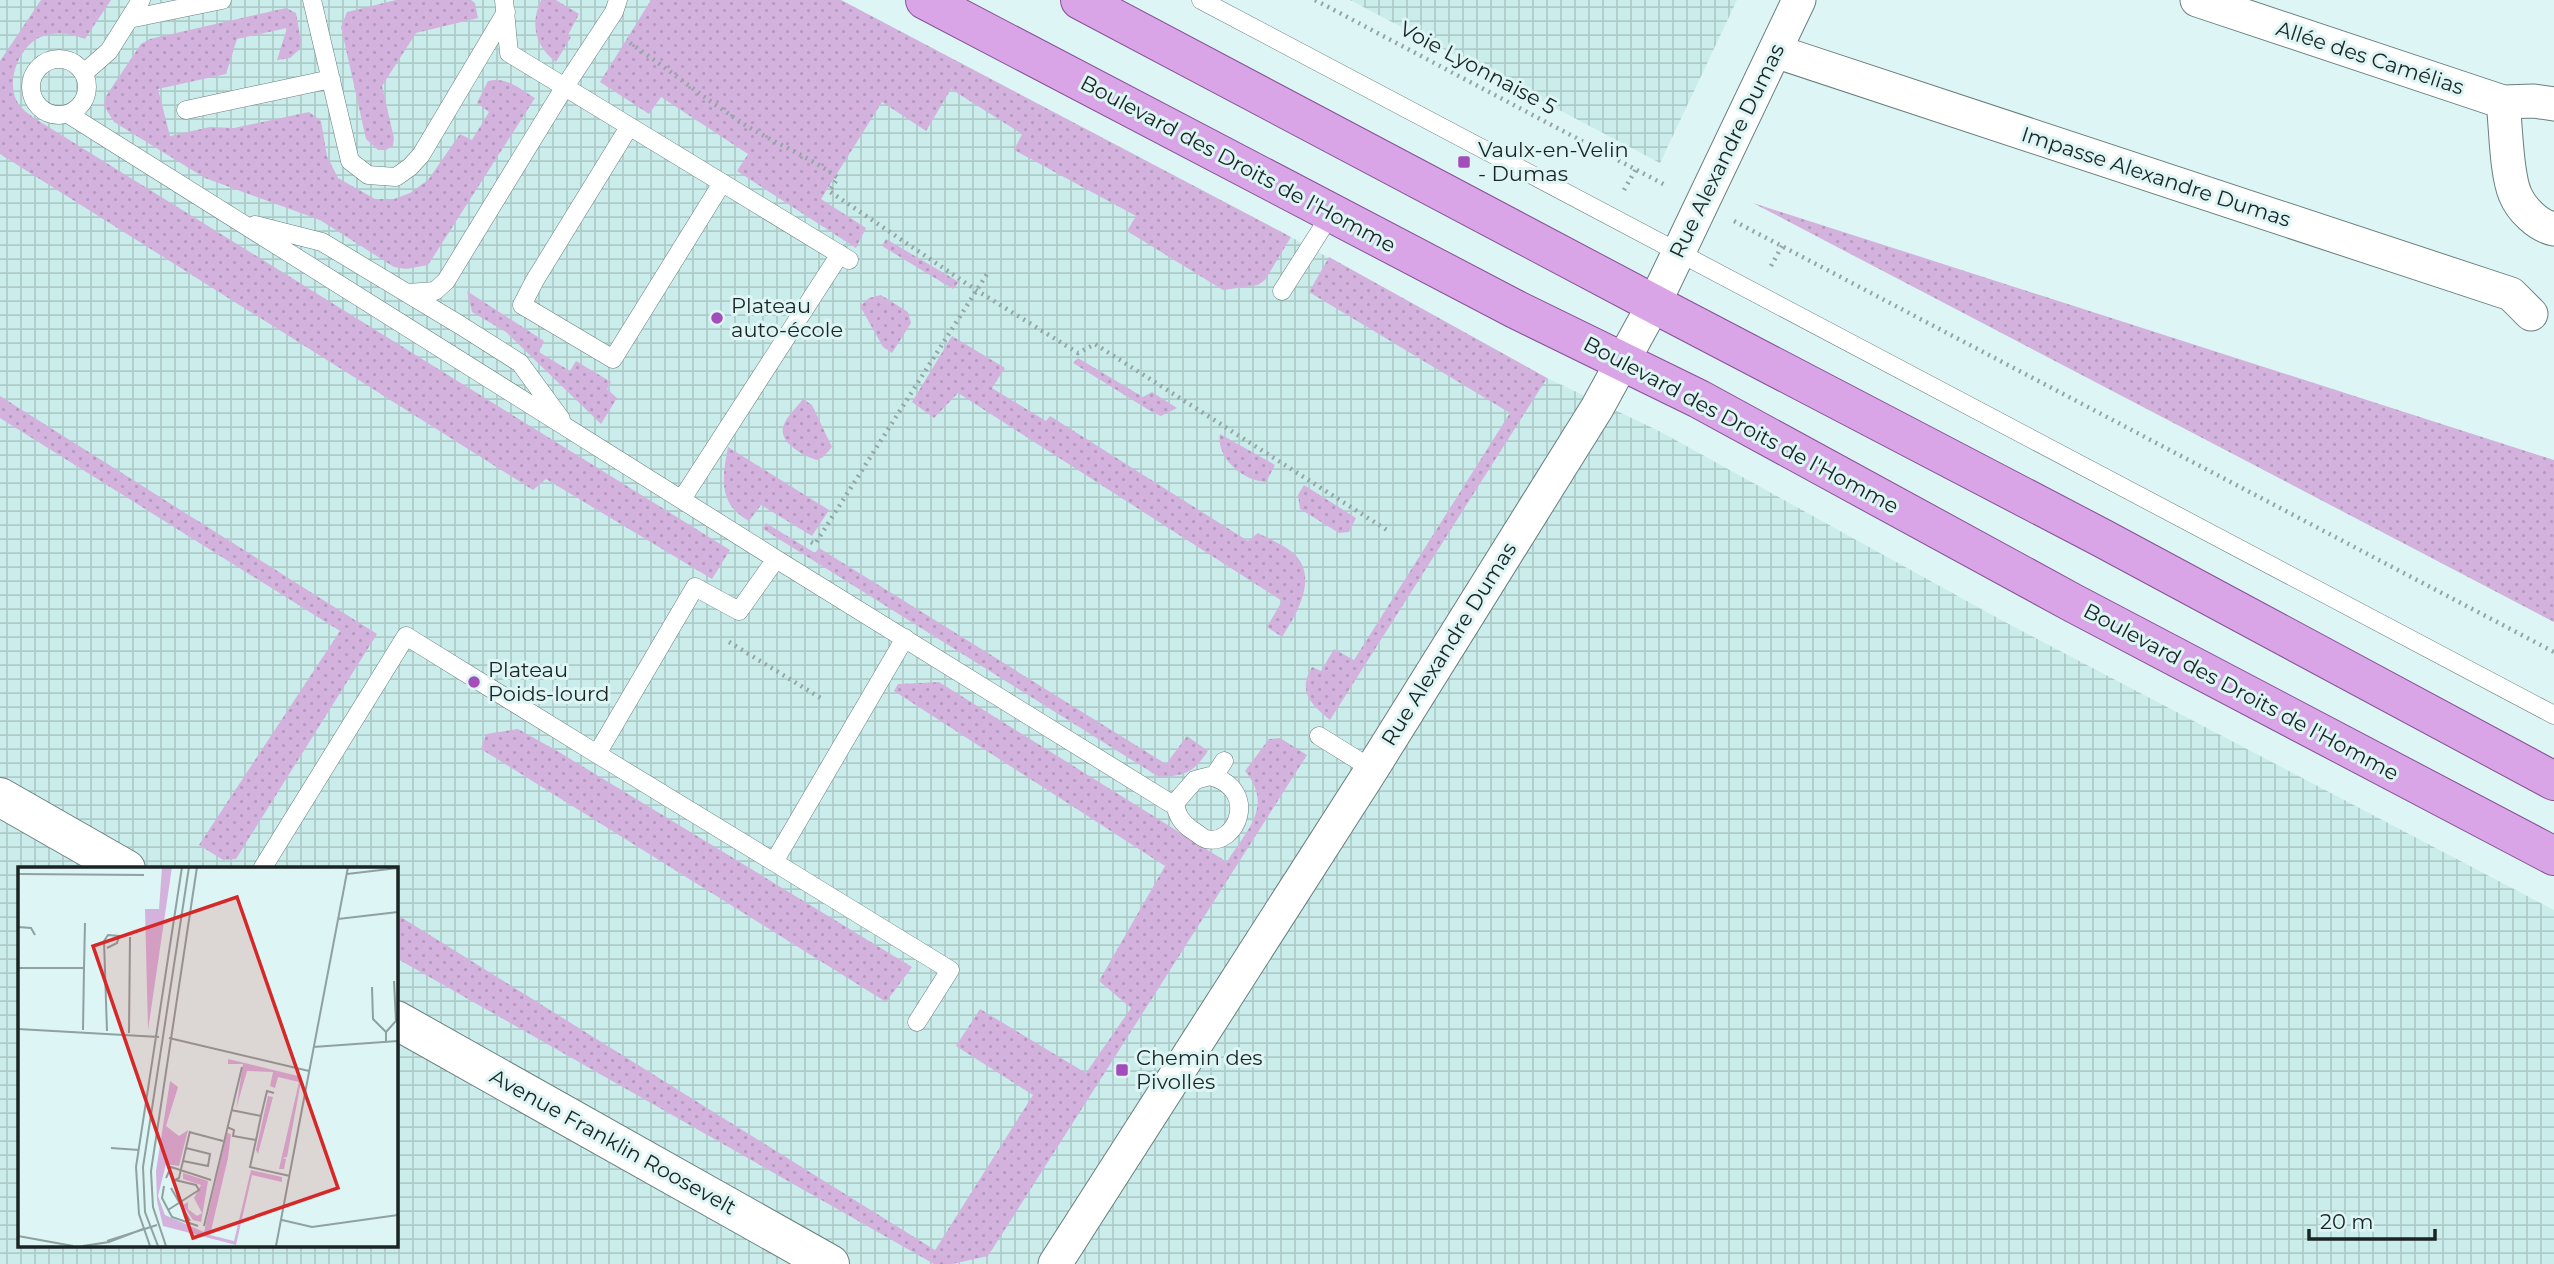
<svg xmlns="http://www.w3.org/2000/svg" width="2554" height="1264" font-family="Montserrat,sans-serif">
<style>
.industrial{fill:url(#industrial-grid);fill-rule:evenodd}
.grass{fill:url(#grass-dots)}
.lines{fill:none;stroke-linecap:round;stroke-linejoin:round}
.service-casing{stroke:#697f7f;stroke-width:19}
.minor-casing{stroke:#697f7f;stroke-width:35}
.tertiary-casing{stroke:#697f7f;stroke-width:40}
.primary-casing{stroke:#865198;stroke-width:40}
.path{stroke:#94a6a6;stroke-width:4.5;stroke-dasharray:2 5;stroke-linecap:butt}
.service{stroke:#fff;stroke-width:18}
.minor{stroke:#fff;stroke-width:33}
.tertiary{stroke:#fff;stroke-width:38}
.primary{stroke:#d9a5e7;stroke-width:38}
.poi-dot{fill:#a34dbb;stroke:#ddf5f4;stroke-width:2.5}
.labels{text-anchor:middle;stroke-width:6;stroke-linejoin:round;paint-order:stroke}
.street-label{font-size:21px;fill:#1b2424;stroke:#ddf5f4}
.poi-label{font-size:21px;fill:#1b2424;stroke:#ddf5f4;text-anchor:start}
.inset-road{fill:none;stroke:#8fa1a1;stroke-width:2}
.view{fill:#d62828;fill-opacity:0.15;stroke:#d62828;stroke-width:3.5}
.inset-edge{fill:none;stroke:#1b2424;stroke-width:3.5}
</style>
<defs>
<pattern id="industrial-grid" width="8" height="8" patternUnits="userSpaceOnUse" patternTransform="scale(1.75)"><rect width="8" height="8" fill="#caedeb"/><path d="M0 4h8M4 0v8" fill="none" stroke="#adcbc9"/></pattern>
<pattern id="grass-dots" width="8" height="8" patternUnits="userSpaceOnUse" patternTransform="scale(1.75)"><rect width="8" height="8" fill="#d3b3dd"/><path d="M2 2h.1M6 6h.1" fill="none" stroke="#b59abe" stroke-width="1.8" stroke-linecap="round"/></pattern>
</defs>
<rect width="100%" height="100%" fill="#ddf5f4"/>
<!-- industrial -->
<path class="industrial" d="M 0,0 L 841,0 L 1291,237 L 1547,378 L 1659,431 L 2003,621 L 2554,910 L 2554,1264 L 0,1264 ZM 19,869 L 396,869 L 396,1245 L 19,1245 Z
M 1350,0 L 1737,0 L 1660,163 Z"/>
<!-- grass -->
<path class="grass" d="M 41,0 L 111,0 L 85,39 C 73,34 60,32 47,35 C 21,40 4,81 18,103 C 21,109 29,114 34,118 L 730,550 L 712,579 L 546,479 L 533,490 L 0,154 L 0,61 Z
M 396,0 L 471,0 L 475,3 L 478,18 L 416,33 L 382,86 L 394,138 L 393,146 L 386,150 L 378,150 L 366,139 L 341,27 L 347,12 Z
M 541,0 L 556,0 L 579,14 L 568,35 L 571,37 L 556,62 C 535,46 530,24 541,0 Z
M 651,0 L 841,0 L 1291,237 L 1265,280 L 1258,285 L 1223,290 L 1127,231 L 1136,216 L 1014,150 L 1022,134 L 951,89 L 926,131 L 882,102 L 821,199 L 866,228 L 856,248 L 737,171 L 748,154 L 661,97 L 649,114 L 600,82 Z
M 286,8 L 296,13 L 301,41 L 300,49 L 290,58 L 277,60 L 287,28 L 237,39 L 226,74 L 158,89 L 170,136 L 210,127 L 234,128 L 309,112 L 321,121 L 327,156 L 338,178 L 375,199 L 394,199 L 410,193 L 428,180 L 460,134 L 472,140 L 489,112 L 477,103 L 488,81 C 506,76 520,89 535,98 L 428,265 L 406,269 L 394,267 L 320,220 L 205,178 L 114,122 L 104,106 L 106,96 L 141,44 L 150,39 Z
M 1753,203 L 2554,460 L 2554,622 Z
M 886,239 L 959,282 L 953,289 L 882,246 Z
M 1329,257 L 1547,378 L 1330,720 C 1311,704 1297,692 1312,667 L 1321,671 L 1334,649 L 1354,660 L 1510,413 L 1309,292 Z
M 467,291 L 544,341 L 539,352 L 570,371 L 576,361 L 611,382 L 607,389 L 617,398 L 601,424 L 506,332 L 472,312 Z
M 881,295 L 908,312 L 911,323 L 892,353 L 883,347 L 860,306 L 869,298 Z
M 952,336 L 1005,368 L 992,388 L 1046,421 L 1050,416 L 1248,541 L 1258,533 C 1269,539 1282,544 1292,552 C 1320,575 1297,614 1282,637 L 1267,627 L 1282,601 L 958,393 L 934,418 L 912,402 Z
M 1078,358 L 1143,397 L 1152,392 L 1177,408 L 1161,416 L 1152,412 L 1073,363 Z
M 0,396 L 377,634 L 236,859 L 223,860 L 199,845 L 340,631 L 0,418 Z
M 803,399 L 812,405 L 832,447 L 823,457 L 817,460 C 804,456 779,443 783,427 C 786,417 797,407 803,399 Z
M 1220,434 L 1275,465 L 1266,482 C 1243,481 1216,458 1220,434 Z
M 728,447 L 829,510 L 812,536 L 761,505 L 749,521 C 718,504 722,478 728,447 Z
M 1304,485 L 1356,518 L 1349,532 L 1339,533 L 1300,509 L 1298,495 Z
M 766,523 L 815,553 L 819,548 L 1166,764 L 1187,736 L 1208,751 C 1193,773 1185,776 1159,777 L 763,529 Z
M 939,682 L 1227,862 C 1247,830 1274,806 1245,771 L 1269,739 L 1280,738 L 1307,755 L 988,1256 L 952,1264 L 934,1264 L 396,958 L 396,925 L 399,921 L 396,919 L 396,914 L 935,1250 L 1033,1095 L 956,1046 L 980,1009 L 1086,1073 L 1131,1008 L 1099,981 L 1165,866 L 894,691 L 898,684 Z
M 518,729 L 559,752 L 912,967 L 886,1002 L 481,749 L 486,734 Z"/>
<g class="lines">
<defs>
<path id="service" d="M 312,0 L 350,161 L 368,175 L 396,177 L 410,167 L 421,155 L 506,12
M 504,0 L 509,53 L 849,260
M 1201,0 L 2554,715
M 129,19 L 222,0
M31 87a28 28 0 1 1 56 0a28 28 0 1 1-56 0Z
M 84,73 L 109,51 L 141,0
M 186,110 L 331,79
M 68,114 L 776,559 L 1170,803 L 1175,803
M 629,127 L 535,280 L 522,305 L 613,359 L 722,183
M 255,225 L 322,242 L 460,325 L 520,363 L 561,419
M 1282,291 L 1331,214
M 408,293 L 435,291 L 446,281 L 564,88 L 614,12 L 618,0
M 682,499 L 840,254
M 776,559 L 739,611 L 695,587 L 597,754 L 774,862 L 905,638
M 1319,736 L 1372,769
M 1210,776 C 1260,789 1237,847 1206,839 C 1202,838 1196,832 1192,830 C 1182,823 1177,816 1175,803 L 1195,780 Z
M 1214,776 L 1224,761
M 774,862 L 950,970 L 917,1022
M 262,869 L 406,636 L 597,754"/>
<path id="minor" d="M 2197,0 L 2503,102 L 2534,101 L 2554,104
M 1775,51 L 2511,294 L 2531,314
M 2503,102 C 2506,126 2506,173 2515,194 C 2521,209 2538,226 2554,229
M 1055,1264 L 1372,769 L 1597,408 L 1654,304 L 1799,0"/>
<path id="tertiary" d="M 0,797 L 126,869
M 396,1020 L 830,1264"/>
<path id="primary" d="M 925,0 L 1515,309 L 1699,399 L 2073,603 L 2554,856
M 1080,0 L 1654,304 L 2102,538 L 2554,781"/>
</defs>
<!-- service casing -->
<use href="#service" class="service-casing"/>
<!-- minor casing -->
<use href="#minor" class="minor-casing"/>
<!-- tertiary casing -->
<use href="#tertiary" class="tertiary-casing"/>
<!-- primary casing -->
<use href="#primary" class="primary-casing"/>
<!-- path -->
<path class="path" d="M 1315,0 L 1667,186
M 630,43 C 668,69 705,99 744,124 C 775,144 809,156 838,178 L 829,191 L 976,290 L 1078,353 L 1095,344 L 1390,532
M 1624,190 L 1636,169
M 1734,221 L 2554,652
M 1771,266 L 1782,246
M 811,542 L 815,544 L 987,274
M 729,642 L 824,700"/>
<!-- service -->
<use href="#service" class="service"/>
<!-- minor -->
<use href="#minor" class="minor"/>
<!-- tertiary -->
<use href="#tertiary" class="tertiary"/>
<!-- primary -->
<use href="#primary" class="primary"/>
</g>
<!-- markers -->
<g class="poi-dot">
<rect x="1457" y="155" width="14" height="14" rx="3.5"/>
<circle cx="717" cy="318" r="7"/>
<circle cx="474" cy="682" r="7"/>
<rect x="1115" y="1063" width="14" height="14" rx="3.5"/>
</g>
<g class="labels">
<!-- street labels -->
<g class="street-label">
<text transform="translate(2370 58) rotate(18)" y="7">Allée des Camélias</text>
<text transform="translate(1478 68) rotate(28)" y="7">Voie Lyonnaise 5</text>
<text transform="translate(1727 151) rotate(-64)" y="7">Rue Alexandre Dumas</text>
<text transform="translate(1238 164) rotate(28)" y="7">Boulevard des Droits de l'Homme</text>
<text transform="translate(2156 177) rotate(18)" y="7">Impasse Alexandre Dumas</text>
<text transform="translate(1741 425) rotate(28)" y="7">Boulevard des Droits de l'Homme</text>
<text transform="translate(1449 644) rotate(-58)" y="7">Rue Alexandre Dumas</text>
<text transform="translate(2241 692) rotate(28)" y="7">Boulevard des Droits de l'Homme</text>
<text transform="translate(613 1142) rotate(29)" y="7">Avenue Franklin Roosevelt</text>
</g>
<!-- poi labels -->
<g class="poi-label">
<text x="1478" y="157">Vaulx-en-Velin<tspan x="1478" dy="24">- Dumas</tspan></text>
<text x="731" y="313">Plateau<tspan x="731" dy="24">auto-école</tspan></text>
<text x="488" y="677">Plateau<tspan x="488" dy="24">Poids-lourd</tspan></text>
<text x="1136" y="1065">Chemin des<tspan x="1136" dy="24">Pivolles</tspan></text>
</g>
</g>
<!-- overview -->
<g transform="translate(18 867)">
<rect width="380" height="380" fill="#ddf5f4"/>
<path d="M 144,0 L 154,0 L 130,163 L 127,42 L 141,42 ZM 210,192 L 280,209 L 283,214 L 269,290 L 264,291 L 268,292 L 266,302 L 261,302 L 281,215 L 260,210 L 257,221 L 252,219 L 255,205 L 229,204 L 218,242 L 225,197 L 210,197 ZM 152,214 L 160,220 L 148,259 L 161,269 L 170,263 L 161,299 L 148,297 L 140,329 L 147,348 L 186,365 L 209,266 L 213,267 L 210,291 L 192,368 L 216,374 L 233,303 L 264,310 L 264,315 L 234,308 L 218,378 L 145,359 L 139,334 L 138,304 ZM 250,229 L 255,230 L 240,287 L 238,283 ZM 165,306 L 190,314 L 183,355 L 175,353 L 165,338 L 170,335 L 170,342 L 179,349 L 184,346 L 176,331 L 183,318 L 165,312 Z" fill="#d3b3dd"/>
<path class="inset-road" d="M 0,7 L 126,8M 329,7 L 380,1M 320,52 L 380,45M 0,60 L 13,61 L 17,68M 89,81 L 99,76 L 101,69 L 90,68 L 86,74 L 89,164M 0,101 L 66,101 L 65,163M 66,101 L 67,56M 354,120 L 355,152 L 368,165M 0,162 L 141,170M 111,166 L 112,70M 151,171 L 291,204M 368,175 L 368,165 L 378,154 L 376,114M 295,180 L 380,174M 243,249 L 249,224 L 256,226M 209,260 L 216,263 L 215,269 L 238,273 L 243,249 L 213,243M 171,265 L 205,274M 238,273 L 232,300 L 272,309M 93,281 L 121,283M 165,294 L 190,299 L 192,287 L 168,281M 148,311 L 153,300 L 193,313M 157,313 L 161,311 L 172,264M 146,319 L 144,331 L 154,350 L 180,359M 153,321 L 172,354M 150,343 L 181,323 L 178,318 L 157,313M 264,353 L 294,360 L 380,348M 186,359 L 224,200M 0,369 L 55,379M 89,374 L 139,358M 65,379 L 91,375 L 125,362M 132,379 L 121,347 L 118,300 L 164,0M 140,379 L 127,345 L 125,300 L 171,0M 148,379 L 135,340 L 133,304 L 179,0M 258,379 L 330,0"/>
<path class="view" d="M 219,30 L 320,321 L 175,371 L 75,79 Z"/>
<rect width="380" height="380" class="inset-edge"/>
</g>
<!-- scale -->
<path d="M2309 1229v10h126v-10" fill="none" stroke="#1b2424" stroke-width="3.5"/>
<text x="2320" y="1229" font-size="21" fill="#1b2424" stroke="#ddf5f4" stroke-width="5" paint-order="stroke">20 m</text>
</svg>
